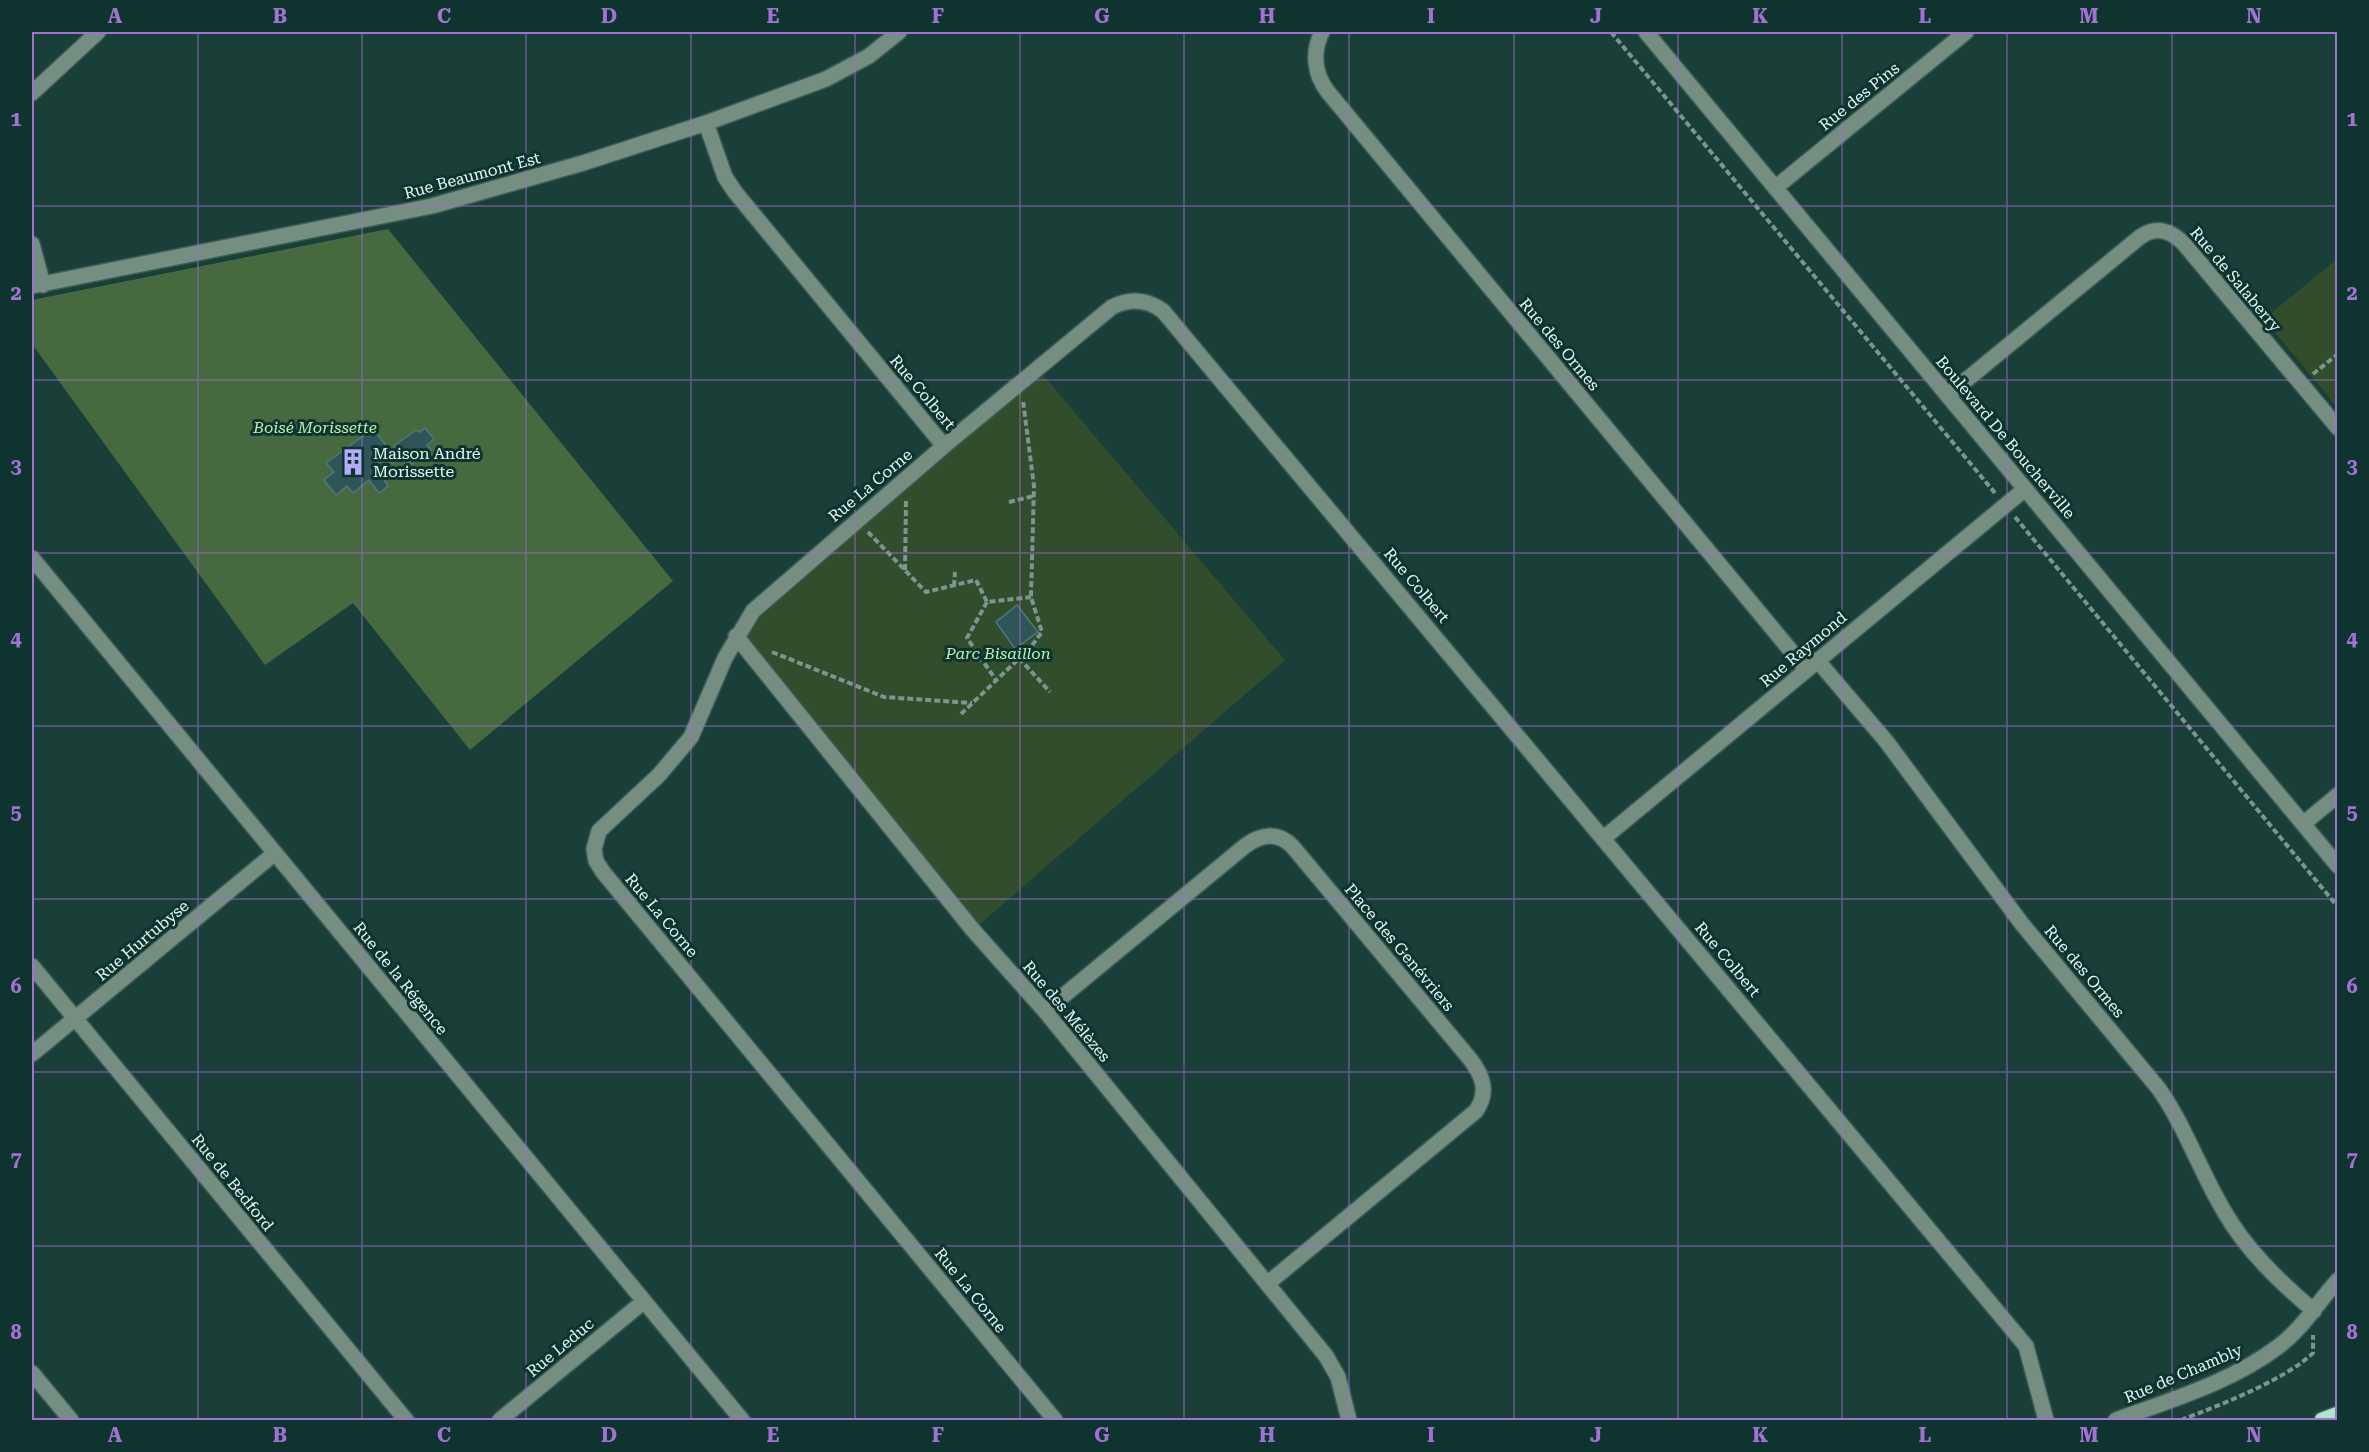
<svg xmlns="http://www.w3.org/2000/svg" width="2369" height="1452" font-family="'Roboto Serif',serif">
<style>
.green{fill:#314d2b}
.forest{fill:#476940}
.building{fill:#2f5558;stroke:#51787b;stroke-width:1.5}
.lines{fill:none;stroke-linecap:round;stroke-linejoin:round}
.minor-casing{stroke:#3a5d57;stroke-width:18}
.major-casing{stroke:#3a5d57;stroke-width:18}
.path{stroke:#799691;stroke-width:4;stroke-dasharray:6 3;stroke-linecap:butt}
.minor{stroke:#768e81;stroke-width:15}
.major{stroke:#b2e4c9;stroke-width:15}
.grid{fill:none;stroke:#a073d2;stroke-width:1.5;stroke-opacity:0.55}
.labels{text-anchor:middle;stroke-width:6;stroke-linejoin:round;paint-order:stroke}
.street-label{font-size:16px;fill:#e4f8f4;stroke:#0f342f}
.park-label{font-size:16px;font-style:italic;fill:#b9f0ae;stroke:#0f342f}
.poi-label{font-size:16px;fill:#e4f8f4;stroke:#0f342f;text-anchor:start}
.neatline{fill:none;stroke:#a073d2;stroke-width:2}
.grid-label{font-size:20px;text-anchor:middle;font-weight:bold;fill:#a073d2}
</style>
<rect width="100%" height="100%" fill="#1a3f39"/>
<!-- green -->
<path class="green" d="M 2337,259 L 2337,407 L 2264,319 Z
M 1037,368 L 1285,660 L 973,930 L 736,636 Z"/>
<!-- forest -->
<path class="forest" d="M 388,229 L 673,581 L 470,750 L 353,603 L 265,665 L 32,344 L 32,300 Z"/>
<!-- building -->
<path class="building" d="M 425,428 L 434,439 L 427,445 L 431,450 L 412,464 L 409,461 L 405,464 L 400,458 L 392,464 L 386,456 L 375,465 L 388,486 L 379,493 L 369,480 L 353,493 L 347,486 L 336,495 L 324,480 L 334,472 L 326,463 L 373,429 L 393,455 L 399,452 L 394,446 L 416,430 L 420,432 Z
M 1017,605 L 1038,632 L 1015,649 L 996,622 Z"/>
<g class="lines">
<defs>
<path id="minor" d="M 1322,32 C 1312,52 1314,74 1328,92 L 1806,669
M 1646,32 L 2338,866
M 32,93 L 98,32
M 706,123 L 725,177 L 735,192 L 944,446 L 1112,307 C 1130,298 1147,299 1163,311 L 2026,1346 L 2046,1420
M 1775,188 L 1966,32
M 32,244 L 43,285
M 32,286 L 432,206 L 583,163 L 706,123 L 826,79 L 869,56 L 899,32
M 1948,395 L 2140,237 C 2157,225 2172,231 2185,245 L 2338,428
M 944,446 L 753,611 L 725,658 L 691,737 L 659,775 L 599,831 L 594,849 L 596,861 L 603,872 L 1055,1420
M 32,558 L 742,1420
M 736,636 L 973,930 L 1045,1011 L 1326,1356 L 1338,1377 L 1349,1420
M 1817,660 L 1886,741 L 2022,924 L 2159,1089 C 2186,1128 2200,1171 2224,1211 C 2246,1250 2280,1282 2314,1311
M 2303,824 L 2338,795
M 1605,837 L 2025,489
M 32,966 L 406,1420
M 1045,1011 L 1245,846 C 1261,834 1278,831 1293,847 L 1470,1059 C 1483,1076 1489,1092 1476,1111 L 1267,1284
M 32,1054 L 275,853
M 32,1373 L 71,1420
M 500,1420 L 643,1302
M 2116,1420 C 2171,1400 2232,1382 2279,1346 C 2303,1328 2318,1302 2338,1280"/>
<path id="major" d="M 2322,1420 L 2338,1414"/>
</defs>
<!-- minor casing -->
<use href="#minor" class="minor-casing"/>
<!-- major casing -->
<use href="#major" class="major-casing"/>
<!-- path -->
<path class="path" d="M 1611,32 L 1995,493
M 2313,374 L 2338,354
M 1009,502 L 1034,496
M 2015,517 L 2338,907
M 868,532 L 926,592 L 976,580 L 987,602 L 1031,597
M 905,570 L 906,500
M 954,586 L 955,572
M 987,602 L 967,638 L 996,680
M 772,652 L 884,697 L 972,703
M 1019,658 L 1050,692
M 961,714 L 1030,648 L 1042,632 L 1031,597 L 1034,486 L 1023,401
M 2181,1420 C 2218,1406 2285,1380 2313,1353 L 2313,1335"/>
<!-- minor -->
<use href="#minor" class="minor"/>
<!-- major -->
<use href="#major" class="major"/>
</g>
<!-- grid -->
<path class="grid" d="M 198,32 L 198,1420M 362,32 L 362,1420M 526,32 L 526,1420M 691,32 L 691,1420M 855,32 L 855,1420M 1020,32 L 1020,1420M 1184,32 L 1184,1420M 1349,32 L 1349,1420M 1514,32 L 1514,1420M 1678,32 L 1678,1420M 1842,32 L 1842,1420M 2007,32 L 2007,1420M 2172,32 L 2172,1420M 32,206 L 2338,206M 32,380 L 2338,380M 32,553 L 2338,553M 32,726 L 2338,726M 32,899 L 2338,899M 32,1072 L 2338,1072M 32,1246 L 2338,1246"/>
<!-- icons -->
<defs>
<symbol id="building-bare" viewBox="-9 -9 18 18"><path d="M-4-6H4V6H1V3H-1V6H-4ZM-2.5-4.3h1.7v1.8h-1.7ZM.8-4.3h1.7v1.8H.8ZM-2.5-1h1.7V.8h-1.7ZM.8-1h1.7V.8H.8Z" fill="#b1adfa" stroke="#0f342f" stroke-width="2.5" paint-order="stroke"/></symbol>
</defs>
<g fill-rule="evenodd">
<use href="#building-bare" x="334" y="443" width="38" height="38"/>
</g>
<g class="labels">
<!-- street labels -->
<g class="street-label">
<text transform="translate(1859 96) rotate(-39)" y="6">Rue des Pins</text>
<text transform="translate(472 175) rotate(-15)" y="6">Rue Beaumont Est</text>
<text transform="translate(2236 279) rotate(50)" y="6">Rue de Salaberry</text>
<text transform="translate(1560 344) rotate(50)" y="6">Rue des Ormes</text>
<text transform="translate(923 392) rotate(50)" y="6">Rue Colbert</text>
<text transform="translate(2006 437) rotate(50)" y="6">Boulevard De Boucherville</text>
<text transform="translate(870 485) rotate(-40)" y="6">Rue La Corne</text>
<text transform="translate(1417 585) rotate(50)" y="6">Rue Colbert</text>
<text transform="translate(1803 649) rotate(-40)" y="6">Rue Raymond</text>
<text transform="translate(662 915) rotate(50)" y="6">Rue La Corne</text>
<text transform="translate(142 940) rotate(-40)" y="6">Rue Hurtubyse</text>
<text transform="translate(1400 947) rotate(50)" y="6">Place des Genévriers</text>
<text transform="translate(1728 959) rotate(50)" y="6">Rue Colbert</text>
<text transform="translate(2085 971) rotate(50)" y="6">Rue des Ormes</text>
<text transform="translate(401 978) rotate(51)" y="6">Rue de la Régence</text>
<text transform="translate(1067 1011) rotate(50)" y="6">Rue des Mélèzes</text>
<text transform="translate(233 1182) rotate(51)" y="6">Rue de Bedford</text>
<text transform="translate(971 1290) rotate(51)" y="6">Rue La Corne</text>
<text transform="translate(560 1347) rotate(-40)" y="6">Rue Leduc</text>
<text transform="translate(2183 1373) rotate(-23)" y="6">Rue de Chambly</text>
</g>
<!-- park labels -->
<g class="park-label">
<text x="315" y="433">Boisé Morissette</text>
<text x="998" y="659">Parc Bisaillon</text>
</g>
<!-- poi labels -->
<g class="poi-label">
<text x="373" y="459">Maison André<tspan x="373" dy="18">Morissette</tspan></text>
</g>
</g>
<!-- border -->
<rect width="2369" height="1452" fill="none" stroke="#0f342f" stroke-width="66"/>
<rect x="33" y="33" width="2303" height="1386" class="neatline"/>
<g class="grid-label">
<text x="115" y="23">A</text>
<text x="280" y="23">B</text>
<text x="444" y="23">C</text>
<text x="609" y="23">D</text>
<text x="773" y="23">E</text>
<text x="938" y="23">F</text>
<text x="1102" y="23">G</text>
<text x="1267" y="23">H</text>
<text x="1431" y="23">I</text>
<text x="1596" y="23">J</text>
<text x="1760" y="23">K</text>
<text x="1925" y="23">L</text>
<text x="2089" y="23">M</text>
<text x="2254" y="23">N</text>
<text x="16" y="126">1</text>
<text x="2352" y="126">1</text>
<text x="16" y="300">2</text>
<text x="2352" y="300">2</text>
<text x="16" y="473">3</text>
<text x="2352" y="473">3</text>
<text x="16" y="646">4</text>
<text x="2352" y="646">4</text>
<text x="16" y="819">5</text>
<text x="2352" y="819">5</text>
<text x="16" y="993">6</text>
<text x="2352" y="993">6</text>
<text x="16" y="1166">7</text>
<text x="2352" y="1166">7</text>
<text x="16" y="1339">8</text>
<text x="2352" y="1339">8</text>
<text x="115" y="1442">A</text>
<text x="280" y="1442">B</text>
<text x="444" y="1442">C</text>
<text x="609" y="1442">D</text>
<text x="773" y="1442">E</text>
<text x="938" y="1442">F</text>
<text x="1102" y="1442">G</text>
<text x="1267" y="1442">H</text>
<text x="1431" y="1442">I</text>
<text x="1596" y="1442">J</text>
<text x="1760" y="1442">K</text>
<text x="1925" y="1442">L</text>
<text x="2089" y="1442">M</text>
<text x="2254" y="1442">N</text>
</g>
</svg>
